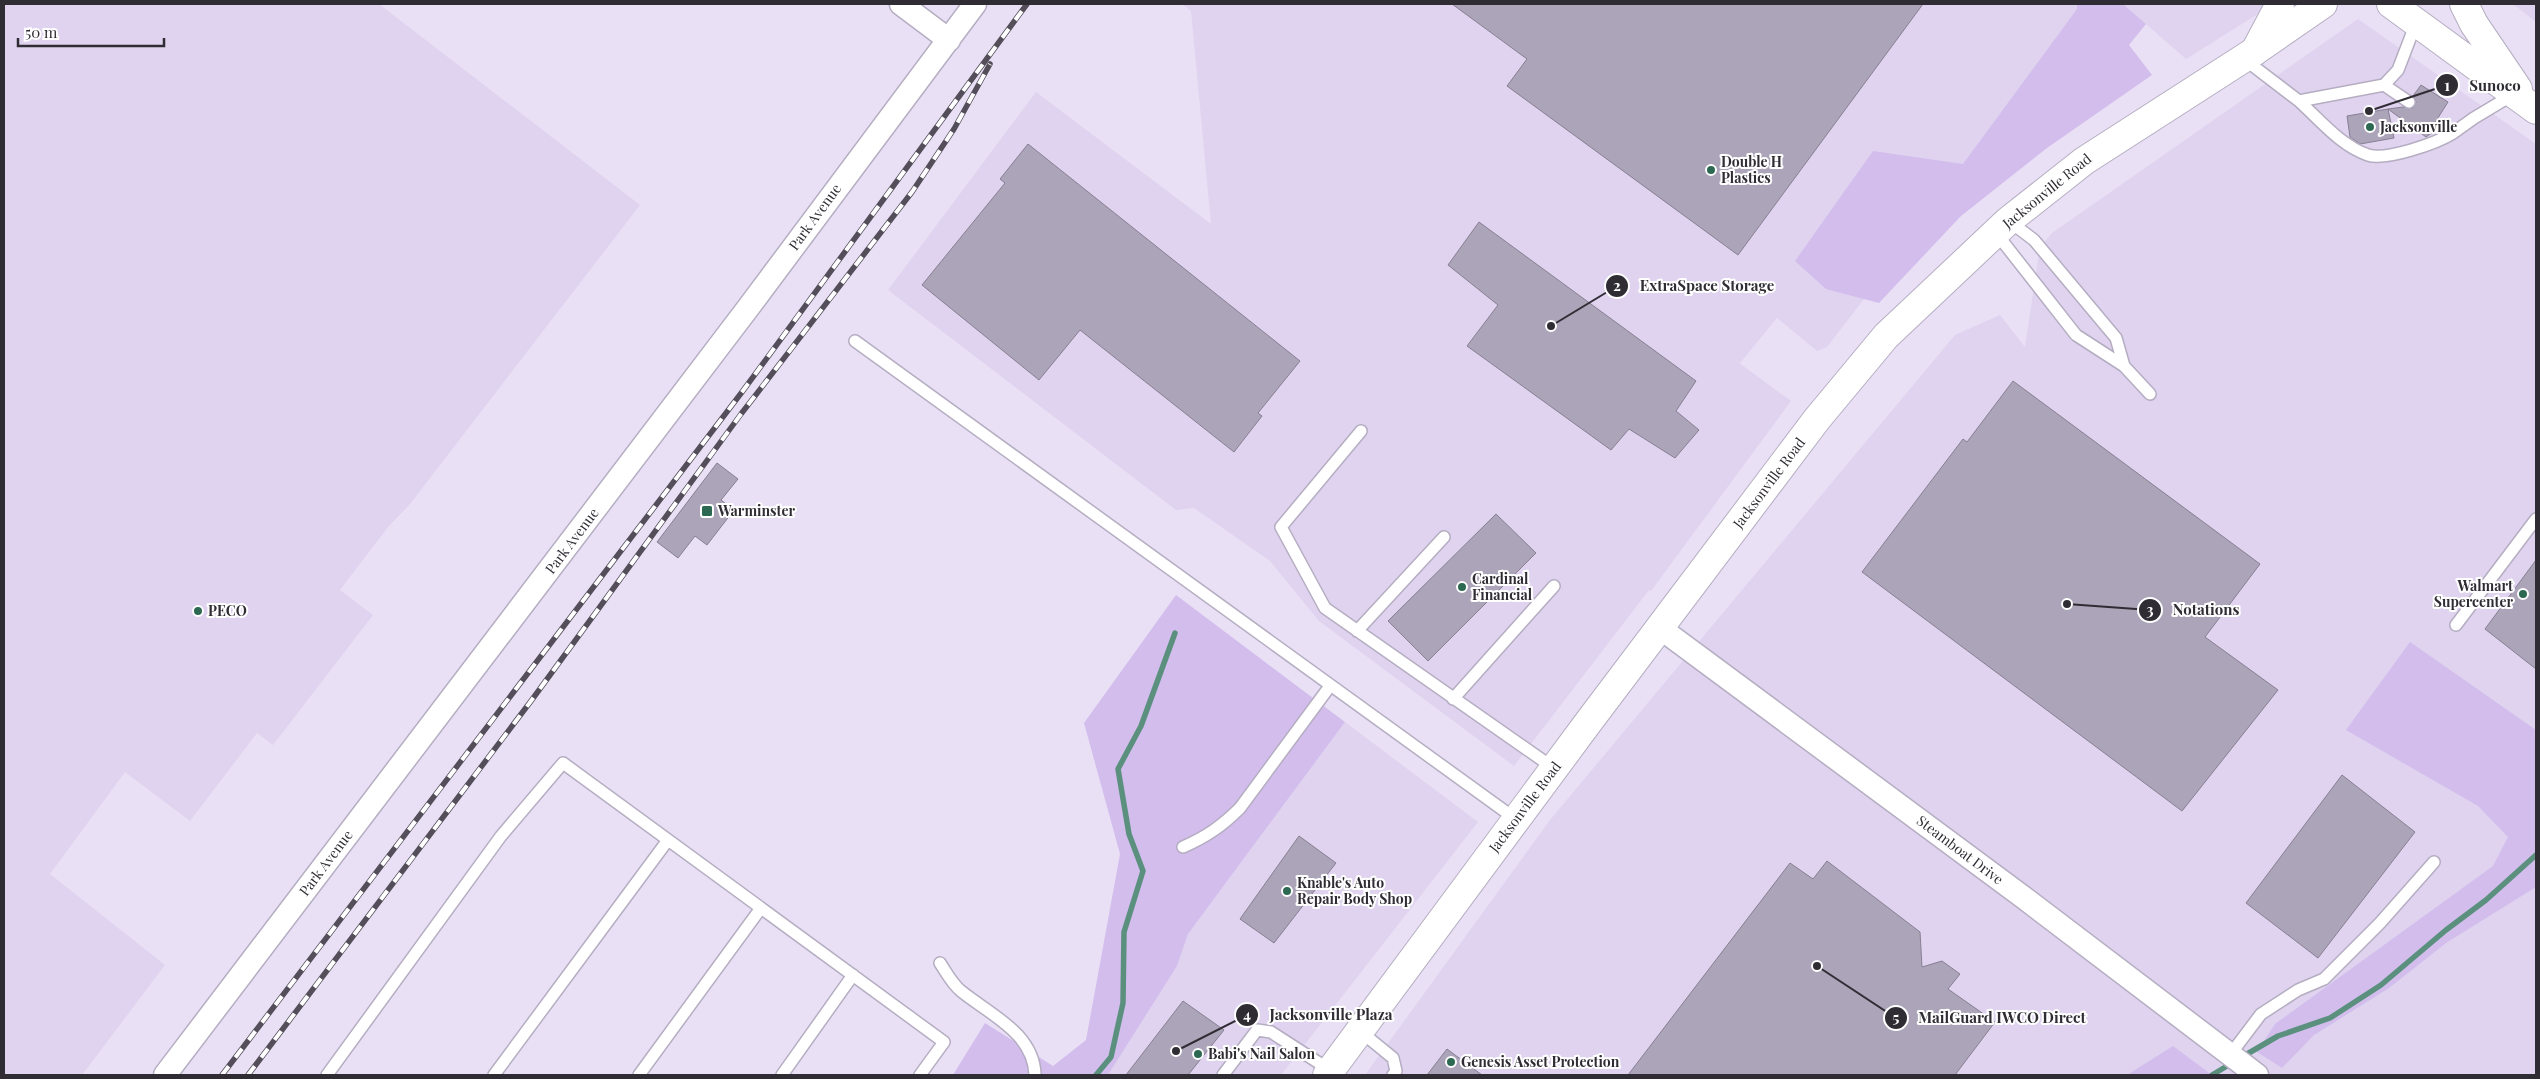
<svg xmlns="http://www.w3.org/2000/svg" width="2540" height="1079" font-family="'Playfair Display',serif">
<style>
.built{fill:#dfd3ef}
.green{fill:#d2bded}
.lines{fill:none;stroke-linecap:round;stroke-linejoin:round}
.stream{stroke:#5b907e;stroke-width:5.5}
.building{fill:#aca4b8;stroke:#877f92}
.lane-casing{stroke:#b5adc1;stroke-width:14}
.street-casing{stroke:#b5adc1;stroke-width:25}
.secondary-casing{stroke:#b5adc1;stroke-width:30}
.primary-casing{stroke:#b5adc1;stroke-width:30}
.lane{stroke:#fff;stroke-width:11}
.street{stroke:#fff;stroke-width:22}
.secondary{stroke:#fff;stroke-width:28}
.primary{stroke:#fff;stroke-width:28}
.rail-casing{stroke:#534e59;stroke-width:5.5}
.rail{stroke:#fff;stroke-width:4;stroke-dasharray:11;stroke-linecap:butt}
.poi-dot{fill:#2c6852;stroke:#fff;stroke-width:2}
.labels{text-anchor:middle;stroke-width:4;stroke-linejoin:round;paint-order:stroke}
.poi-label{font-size:14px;font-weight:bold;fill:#302c34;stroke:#fff;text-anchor:start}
.street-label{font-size:14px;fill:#302c34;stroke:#fff}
.leader{fill:none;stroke:#302c34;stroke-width:2}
.callout-dot{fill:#302c34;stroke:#fff;stroke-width:2}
.mark-label{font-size:15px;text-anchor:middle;font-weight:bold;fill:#fff}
.callout-label{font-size:15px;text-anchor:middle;font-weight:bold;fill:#302c34;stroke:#fff;stroke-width:4;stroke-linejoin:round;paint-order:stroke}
</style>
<rect width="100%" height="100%" fill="#e9e0f5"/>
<!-- built -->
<path class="built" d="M 4,4 L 379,4 L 640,205 L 410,504 L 388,527 L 340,590 L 373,615 L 273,745 L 257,733 L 190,821 L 125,772 L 50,874 L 165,965 L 82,1075 L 4,1075 Z
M 1182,4 L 2091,4 L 1827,347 L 1817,351 L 1777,318 L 1740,363 L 1727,354 L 1791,401 L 1651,591 L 1649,590 L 1514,766 L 1319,621 L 1270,561 L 1194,508 L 1176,510 L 888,290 L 1036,92 L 1211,224 L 1191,11 Z
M 2123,4 L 2267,4 L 2261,12 L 2186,59 Z
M 2513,4 L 2536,4 L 2536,22 Z
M 2358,19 L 2536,144 L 2536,1075 L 1365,1075 L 1550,820 L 1955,335 L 2000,315 L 2025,347 L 2040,247 L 2052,233 Z
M 1345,722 L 1478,822 L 1281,1075 L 1108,1075 L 1177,966 L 1188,934 Z"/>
<!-- green -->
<path class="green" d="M 2077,4 L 2123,4 L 2146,24 L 2129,45 L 2152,75 L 2047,148 L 1961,216 L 1879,303 L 1826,289 L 1795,261 L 1873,151 L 1963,164 L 2077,9 Z
M 1176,595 L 1345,722 L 1188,934 L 1177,966 L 1108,1075 L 953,1075 L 985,1023 L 1053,1066 L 1086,1040 L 1120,854 L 1084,723 Z
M 2410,642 L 2536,730 L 2536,887 L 2446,943 L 2389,988 L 2314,1035 L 2282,1068 L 2257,1052 L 2275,1024 L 2493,866 L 2508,837 L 2478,806 L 2346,730 Z
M 2173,1046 L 2212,1075 L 2127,1075 Z"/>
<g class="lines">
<!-- stream -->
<path class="stream" d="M 2242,1057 L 2278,1036 L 2330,1018 L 2381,985 L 2446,930 L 2486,900 L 2536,855
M 1096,1075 L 1111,1057 L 1123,1003 L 1124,932 L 1143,871 L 1129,834 L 1118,769 L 1141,726 L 1175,633
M 2212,1075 L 2232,1063"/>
</g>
<!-- building -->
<path class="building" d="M 1452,4 L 1923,4 L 1738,255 L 1507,86 L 1527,59 Z
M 2421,85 L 2448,102 L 2436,121 L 2436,130 L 2426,137 L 2388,109 L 2403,107 L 2413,108 L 2416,102 L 2413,96 Z
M 2388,109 L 2394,138 L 2360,144 L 2350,137 L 2347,116 Z
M 1028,144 L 1300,361 L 1258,413 L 1262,416 L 1234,452 L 1080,330 L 1039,380 L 922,285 L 1005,183 L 1000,179 Z
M 1479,222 L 1696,381 L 1676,411 L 1699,430 L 1675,458 L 1629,429 L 1611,450 L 1467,346 L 1498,305 L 1448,265 Z
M 2013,381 L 2260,564 L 2205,637 L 2278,690 L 2182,811 L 1862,572 L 1963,439 L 1967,442 Z
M 717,463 L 738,479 L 721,500 L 734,510 L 707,545 L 695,536 L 678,558 L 657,542 Z
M 1496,514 L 1536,553 L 1428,661 L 1388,621 Z
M 2536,560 L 2536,669 L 2485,629 Z
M 2342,775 L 2415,832 L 2318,958 L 2246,903 Z
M 1299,836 L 1336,863 L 1274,943 L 1240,919 Z
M 1827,861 L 1920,932 L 1922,967 L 1942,961 L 1960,974 L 1948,989 L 1995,1022 L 1955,1075 L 1628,1075 L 1790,863 L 1813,879 Z
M 1183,1001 L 1224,1030 L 1188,1075 L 1126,1075 Z
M 1447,1049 L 1482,1075 L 1427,1075 Z"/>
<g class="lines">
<defs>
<path id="lane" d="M 2244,59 L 2299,101 L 2384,85 L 2398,70 L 2416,23
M 2384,85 L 2409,102
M 2299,101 C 2320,120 2341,146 2368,155 C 2386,161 2437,143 2453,133
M 2442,125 L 2453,133 L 2474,118 L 2514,94
M 2009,221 L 2034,240 L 2116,338 L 2124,366
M 1996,233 L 2076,335 L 2124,366 L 2150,394
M 855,341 L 1517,820
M 1361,431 L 1281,527 L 1325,608 L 1555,769
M 2456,625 L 2536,519
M 1357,631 L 1444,537
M 1453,699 L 1554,586
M 1183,847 C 1206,837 1222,826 1240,808 L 1330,686
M 940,963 C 946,972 952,984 961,991 C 989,1014 1034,1033 1035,1075
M 1360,1031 L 1393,1058 L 1396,1071 L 1393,1075
M 2230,1055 L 2261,1014 L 2298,990 L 2324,979 L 2380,923 L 2434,862
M 327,1075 L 501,836 L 563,763 L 944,1042 L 920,1075
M 494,1075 L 668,840
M 639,1075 L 761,908
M 782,1075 L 853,975
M 1223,1075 L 1257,1030 L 1271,1032 L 1330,1070"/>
<path id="street" d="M 901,4 L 949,40
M 1660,628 L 2023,897 L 2257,1075
M 165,1075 L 748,308 L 975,4"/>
<path id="secondary" d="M 1327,1075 L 1587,724 L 1817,419 L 1886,336 L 2008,221 L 2084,161 L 2255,51 L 2323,4"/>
<path id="primary" d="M 2391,4 L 2536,110
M 2464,4 L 2474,24 L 2518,89
M 2255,51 L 2280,4"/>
</defs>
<!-- lane casing -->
<use href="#lane" class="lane-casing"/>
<!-- street casing -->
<use href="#street" class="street-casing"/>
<!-- secondary casing -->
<use href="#secondary" class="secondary-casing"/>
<!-- primary casing -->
<use href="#primary" class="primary-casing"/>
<!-- lane -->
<use href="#lane" class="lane"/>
<!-- street -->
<use href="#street" class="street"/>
<!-- secondary -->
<use href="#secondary" class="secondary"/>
<!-- primary -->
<use href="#primary" class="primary"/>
<defs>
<path id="rail" d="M 222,1075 L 742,392 L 1027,4
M 248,1075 L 531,701 L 741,414 L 912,192 L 954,129 L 990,64"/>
</defs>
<!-- rail casing -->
<use href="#rail" class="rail-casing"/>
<!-- rail -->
<use href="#rail" class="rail"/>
</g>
<!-- markers -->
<g class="poi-dot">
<circle cx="2370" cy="127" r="5"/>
<circle cx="1711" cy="170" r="5"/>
<rect x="701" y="505" width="12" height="12" rx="2.5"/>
<circle cx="1462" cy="587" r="5"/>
<circle cx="2523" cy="594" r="5"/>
<circle cx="198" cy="611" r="5"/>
<circle cx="1287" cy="891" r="5"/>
<circle cx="1198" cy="1054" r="5"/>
<circle cx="1451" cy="1062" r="5"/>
</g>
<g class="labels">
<!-- poi labels -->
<g class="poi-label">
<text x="2380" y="132">Jacksonville</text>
<text x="1721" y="167">Double H<tspan x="1721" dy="16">Plastics</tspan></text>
<text x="718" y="516">Warminster</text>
<text x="1472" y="584">Cardinal<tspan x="1472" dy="16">Financial</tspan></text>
<text x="2513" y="591" text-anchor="end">Walmart<tspan x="2513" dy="16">Supercenter</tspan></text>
<text x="208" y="616">PECO</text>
<text x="1297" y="888">Knable's Auto<tspan x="1297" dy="16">Repair Body Shop</tspan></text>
<text x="1208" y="1059">Babi's Nail Salon</text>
<text x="1461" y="1067">Genesis Asset Protection</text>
</g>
<!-- street labels -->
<g class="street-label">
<text transform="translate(2047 191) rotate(-39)" y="5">Jacksonville Road</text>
<text transform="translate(815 217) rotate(-54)" y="5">Park Avenue</text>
<text transform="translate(1769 483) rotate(-53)" y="5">Jacksonville Road</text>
<text transform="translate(572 541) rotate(-53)" y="5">Park Avenue</text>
<text transform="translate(1525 807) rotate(-53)" y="5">Jacksonville Road</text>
<text transform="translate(1960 850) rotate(37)" y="5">Steamboat Drive</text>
<text transform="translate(326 863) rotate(-53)" y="5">Park Avenue</text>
</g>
</g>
<!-- callouts -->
<path class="leader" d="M2369 111L2447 85M1551 326L1617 286M2067 604L2150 610M1176 1051L1247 1015M1817 966L1896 1018"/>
<g class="callout-dot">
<circle cx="2369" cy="111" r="5"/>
<circle cx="1551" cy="326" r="5"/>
<circle cx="2067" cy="604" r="5"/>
<circle cx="1176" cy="1051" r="5"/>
<circle cx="1817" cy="966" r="5"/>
<circle cx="2447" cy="85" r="12"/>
<circle cx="1617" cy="286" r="12"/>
<circle cx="2150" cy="610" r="12"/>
<circle cx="1247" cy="1015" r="12"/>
<circle cx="1896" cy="1018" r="12"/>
</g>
<g class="mark-label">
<text x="2447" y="91">1</text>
<text x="1617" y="291">2</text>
<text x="2150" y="615">3</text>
<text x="1247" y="1020">4</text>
<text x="1896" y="1023">5</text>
</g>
<g class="callout-label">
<text x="2495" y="91">Sunoco</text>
<text x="1707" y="291">ExtraSpace Storage</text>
<text x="2206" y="615">Notations</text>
<text x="1331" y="1020">Jacksonville Plaza</text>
<text x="2002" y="1023">MailGuard IWCO Direct</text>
</g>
<!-- border -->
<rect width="2540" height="1079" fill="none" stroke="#302c34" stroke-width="10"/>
<!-- scale -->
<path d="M18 38v8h146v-8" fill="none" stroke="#302c34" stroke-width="2.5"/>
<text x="25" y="38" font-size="15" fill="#302c34" stroke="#ffffff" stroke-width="4" paint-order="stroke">50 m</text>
</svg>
